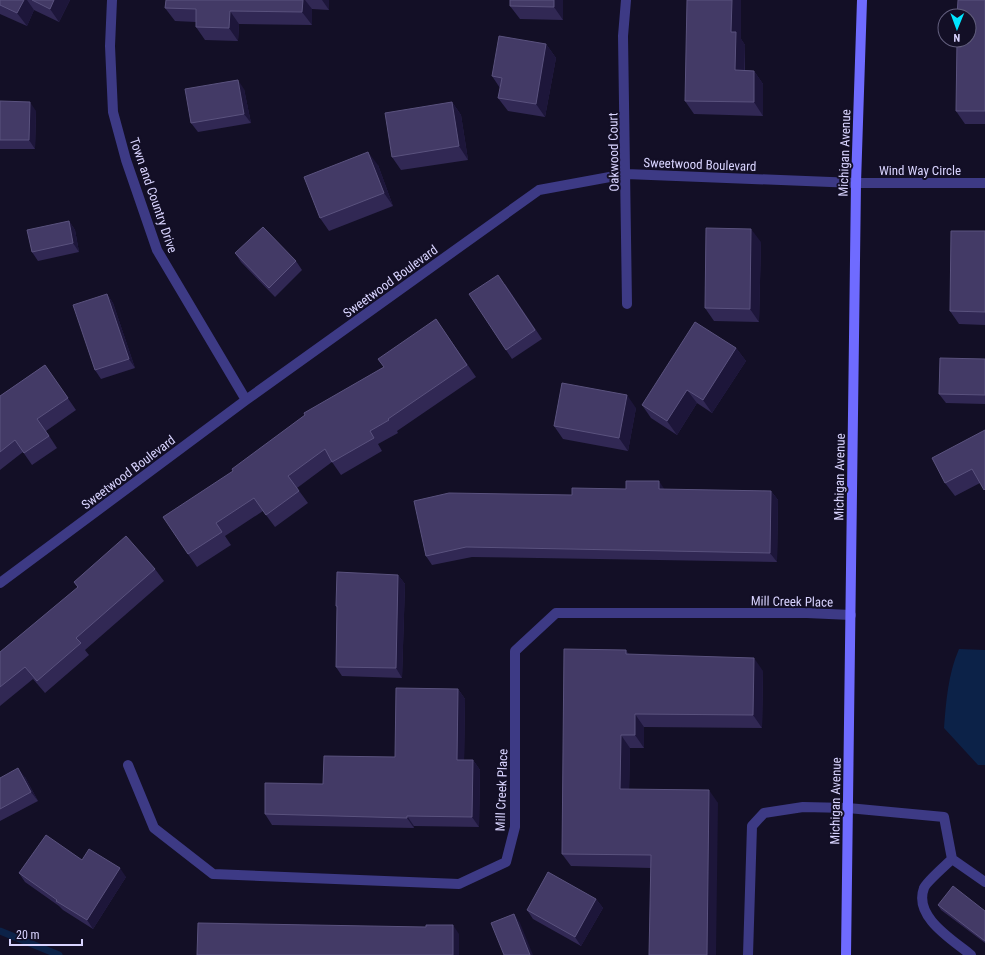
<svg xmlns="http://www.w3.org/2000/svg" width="985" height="955" font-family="'Roboto Condensed',sans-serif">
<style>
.water{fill:#0c2248}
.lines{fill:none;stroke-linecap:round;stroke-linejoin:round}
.stream{stroke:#0c2248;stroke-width:7}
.service{stroke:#3d3a85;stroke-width:10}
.minor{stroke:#3d3a85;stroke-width:10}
.secondary{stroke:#6f6bff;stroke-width:10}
.wall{fill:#312854}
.shaded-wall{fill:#1d163a}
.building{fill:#433a66;stroke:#5a527e}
.labels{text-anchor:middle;stroke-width:4;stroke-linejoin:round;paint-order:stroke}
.street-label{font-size:13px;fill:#d9d4ff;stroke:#130f26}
</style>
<rect width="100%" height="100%" fill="#130f26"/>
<!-- water -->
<path class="water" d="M 959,649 L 985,650 L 985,765 L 978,765 L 944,728 C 946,702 948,674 959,649 Z"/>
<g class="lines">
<!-- stream -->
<path class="stream" d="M 0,931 L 59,955"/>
<!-- service -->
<path class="service" d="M 952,859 C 946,865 926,882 924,888 C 913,917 953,940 971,955
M 748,955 L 752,826 L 764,813 L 803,807 L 848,808 L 944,817 L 952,859 L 985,882"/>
<!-- minor -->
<path class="minor" d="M 112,0 L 110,46 L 113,112 L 126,160 L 157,250 L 246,400
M 626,0 L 623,36 L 627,304
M 0,583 L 246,400 L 539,190 L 626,174 L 856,183 L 985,183
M 128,765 L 154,828 L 213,874 L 459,884 L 506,862 L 515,827 L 515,651 L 556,613 L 807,613 L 851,615"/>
<!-- secondary -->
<path class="secondary" d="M 846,955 L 856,183 L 862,0"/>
</g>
<!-- wall -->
<path class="wall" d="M 0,0 L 70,0 L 59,22 L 34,10 L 27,26 L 0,14 Z
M 166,0 L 329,0 L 329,10 L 312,9 L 312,25 L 239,24 L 238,41 L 205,40 L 196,27 L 196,22 L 175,21 L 165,8 Z
M 563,0 L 563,20 L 520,19 L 510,6 Z
M 985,0 L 985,124 L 965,124 L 956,111 Z
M 741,39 L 745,45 L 745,70 L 754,71 L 763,84 L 763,116 L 694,114 L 685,101 Z
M 546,44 L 556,58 L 545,117 L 508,111 L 498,98 L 500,88 L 492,76 Z
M 244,89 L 251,123 L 198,132 L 191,123 Z
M 0,101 L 36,111 L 35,149 L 0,149 Z
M 452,102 L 461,115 L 468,160 L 401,170 L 392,157 Z
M 378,165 L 393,206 L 329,231 L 320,218 Z
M 69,221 L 75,230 L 79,252 L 38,261 L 32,252 Z
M 985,231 L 985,325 L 959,324 L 950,311 Z
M 761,242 L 759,322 L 714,321 L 705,308 Z
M 235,253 L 296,261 L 302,270 L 275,297 L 241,262 Z
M 505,284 L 542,339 L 512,359 L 506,350 Z
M 107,294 L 113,303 L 135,368 L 101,379 L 95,370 Z
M 436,319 L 476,377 L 397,431 L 398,433 L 378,444 L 382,451 L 341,475 L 332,462 L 297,488 L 308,503 L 275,527 L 263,511 L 225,536 L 231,545 L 197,567 L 188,554 L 233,471 L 384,367 Z
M 736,348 L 746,361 L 712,413 L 697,403 L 677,435 L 651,418 L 642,405 Z
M 985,359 L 985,404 L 946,403 L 939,394 Z
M 45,365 L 76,410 L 46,431 L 57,448 L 32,465 L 23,452 L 0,470 L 0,396 Z
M 636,408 L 628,451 L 563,439 L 554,426 Z
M 985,430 L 980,483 L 955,496 L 945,483 Z
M 626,489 L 664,489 L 771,491 L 778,500 L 777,562 L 472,557 L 432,565 L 426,556 L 572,495 Z
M 155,569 L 164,581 L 85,650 L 89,655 L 45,693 L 33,679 L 0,706 L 0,652 L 78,588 L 74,582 Z
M 398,575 L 405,584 L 402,678 L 342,676 L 336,667 L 337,608 L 336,606 Z
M 626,650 L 629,655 L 763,671 L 762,728 L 644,727 L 644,748 L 630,748 L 629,789 L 718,803 L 651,868 L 571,866 L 562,854 Z
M 458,689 L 465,699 L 464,760 L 473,760 L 480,770 L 479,827 L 414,826 L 414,828 L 272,825 L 265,814 L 323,784 L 395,757 Z
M 25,777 L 38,801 L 0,821 L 0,778 Z
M 82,860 L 126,877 L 93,929 L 63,910 L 59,906 L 25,882 L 19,873 Z
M 596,899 L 603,908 L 581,946 L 533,919 L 527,910 Z
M 938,905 L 985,911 L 985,943 L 941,910 Z"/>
<!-- shaded-wall -->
<path class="shaded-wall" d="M 24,0 L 27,0 L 34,10 L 27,26 L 17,13 Z
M 54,0 L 70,0 L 59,22 L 50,9 Z
M 303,0 L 305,0 L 312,9 L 312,25 L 302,12 Z
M 322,0 L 329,0 L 329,10 Z
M 554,0 L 563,0 L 563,20 L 554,7 Z
M 732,0 L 741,0 L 741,39 L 745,45 L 744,84 L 735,70 L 731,32 Z
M 230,11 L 239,24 L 238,41 L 229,28 Z
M 546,44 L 556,58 L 545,117 L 536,104 Z
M 754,71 L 763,84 L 763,116 L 754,102 Z
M 238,80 L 244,89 L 251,123 L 244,114 Z
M 30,102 L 36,111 L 35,149 L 29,140 Z
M 452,102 L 461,115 L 468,160 L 459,146 Z
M 368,152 L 378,165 L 393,206 L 384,193 Z
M 69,221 L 75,230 L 79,252 L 73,243 Z
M 751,229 L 761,242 L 759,322 L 750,309 Z
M 107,294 L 113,303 L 135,368 L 129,359 Z
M 736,348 L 746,361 L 712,413 L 703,400 Z
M 687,390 L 697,403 L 677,435 L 667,421 Z
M 627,395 L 636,408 L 628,451 L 619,438 Z
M 659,481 L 665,490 L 659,489 Z
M 771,491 L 778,500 L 777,562 L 770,553 Z
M 398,575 L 405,584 L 402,678 L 396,668 Z
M 626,650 L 635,662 L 626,654 Z
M 754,658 L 763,671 L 762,728 L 753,715 Z
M 458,689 L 465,699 L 464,770 L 457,760 Z
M 635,714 L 644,727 L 644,748 L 635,735 Z
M 621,735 L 630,748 L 629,802 L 620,789 Z
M 473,760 L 480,770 L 479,827 L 472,817 Z
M 18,768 L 25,777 L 38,801 L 31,792 Z
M 709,790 L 718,803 L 716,955 L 707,955 Z
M 407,816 L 414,826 L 414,828 L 407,818 Z
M 120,868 L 126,877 L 93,929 L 87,920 Z
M 596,899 L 603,908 L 581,946 L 575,937 Z
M 514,914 L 520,923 L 533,955 L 530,955 Z
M 453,925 L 459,934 L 459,955 L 453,955 Z"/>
<!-- building -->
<path class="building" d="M 0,0 L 24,0 L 17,13 L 0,5 Z
M 32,0 L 54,0 L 50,9 Z
M 166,0 L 303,0 L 302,12 L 230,11 L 229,28 L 196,27 L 196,9 L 165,8 Z
M 510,0 L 554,0 L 554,7 L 510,6 Z
M 687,0 L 732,0 L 731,32 L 736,32 L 735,70 L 754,71 L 754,102 L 685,101 Z
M 958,0 L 985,0 L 985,111 L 956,111 L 957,40 L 969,40 L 969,16 L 957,16 Z
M 499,36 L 546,44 L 536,104 L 498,98 L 502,78 L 492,76 Z
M 238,80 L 244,114 L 191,123 L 185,89 Z
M 0,101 L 30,102 L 29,140 L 0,140 Z
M 452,102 L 459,146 L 392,157 L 385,113 Z
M 368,152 L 384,193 L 320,218 L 304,177 Z
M 69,221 L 73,243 L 32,252 L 27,230 Z
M 263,227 L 296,261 L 269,288 L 235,253 Z
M 706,228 L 751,229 L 750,309 L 705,308 Z
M 951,231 L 985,231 L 985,312 L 950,311 Z
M 498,275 L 535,330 L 506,350 L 469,294 Z
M 107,294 L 129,359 L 95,370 L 73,305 Z
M 436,319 L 467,365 L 388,419 L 389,420 L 370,431 L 374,438 L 332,462 L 325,449 L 288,476 L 299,491 L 266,515 L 254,498 L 216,523 L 222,532 L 188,554 L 163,517 L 233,471 L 232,469 L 305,415 L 304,413 L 384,367 L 378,359 Z
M 695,322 L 736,348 L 703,400 L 687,390 L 667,421 L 642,405 Z
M 940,358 L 985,359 L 985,395 L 939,394 Z
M 45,365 L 68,398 L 37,419 L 49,436 L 24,453 L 15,440 L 0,452 L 0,396 Z
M 562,383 L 627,395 L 619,438 L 554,426 Z
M 985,430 L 985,489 L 984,490 L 972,469 L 945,483 L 932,458 Z
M 626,481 L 659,481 L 659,489 L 771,491 L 770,553 L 466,547 L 426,556 L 414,501 L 449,493 L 572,495 L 572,488 L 626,489 Z
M 126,536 L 155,569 L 76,638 L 81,643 L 37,681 L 25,667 L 0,687 L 0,652 L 78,587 L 74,582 Z
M 337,572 L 398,575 L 396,668 L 336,667 L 337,606 L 336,606 Z
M 564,649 L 626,650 L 626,654 L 754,658 L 753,715 L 635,714 L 635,735 L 621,735 L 620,789 L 709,790 L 707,955 L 649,955 L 651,855 L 562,854 Z
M 396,688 L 458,689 L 457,760 L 473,760 L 472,817 L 407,816 L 407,818 L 265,814 L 265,783 L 323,784 L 324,756 L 395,757 Z
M 18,768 L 31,792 L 0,809 L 0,778 Z
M 46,835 L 82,860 L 89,849 L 120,868 L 87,920 L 56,901 L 57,900 L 19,873 Z
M 548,872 L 596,899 L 575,937 L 527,910 Z
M 953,886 L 985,911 L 985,941 L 938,905 Z
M 514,914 L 530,955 L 504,955 L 491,923 Z
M 198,923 L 426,927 L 426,925 L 453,925 L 453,955 L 197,955 Z"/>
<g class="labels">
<!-- street labels -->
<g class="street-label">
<text transform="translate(613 152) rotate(-91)" y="5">Oakwood Court</text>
<text transform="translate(844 153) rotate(-88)" y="5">Michigan Avenue</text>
<text transform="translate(700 164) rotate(2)" y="5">Sweetwood Boulevard</text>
<text x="920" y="175">Wind Way Circle</text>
<text transform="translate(154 195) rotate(71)" y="5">Town and Country Drive</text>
<text transform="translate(390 281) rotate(-36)" y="5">Sweetwood Boulevard</text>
<text transform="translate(128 472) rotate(-37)" y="5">Sweetwood Boulevard</text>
<text transform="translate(839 477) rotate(-89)" y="5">Michigan Avenue</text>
<text transform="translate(792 601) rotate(1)" y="5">Mill Creek Place</text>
<text transform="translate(501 790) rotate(-88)" y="5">Mill Creek Place</text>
<text transform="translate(835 801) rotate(-89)" y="5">Michigan Avenue</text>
</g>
</g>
<!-- north arrow -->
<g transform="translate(957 28) rotate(181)"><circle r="19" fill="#130f26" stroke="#625e7d"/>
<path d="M0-3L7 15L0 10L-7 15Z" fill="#00e5ff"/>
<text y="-6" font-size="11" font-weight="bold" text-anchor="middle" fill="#d9d4ff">N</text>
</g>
<!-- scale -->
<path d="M10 939v6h72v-6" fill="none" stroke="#d9d4ff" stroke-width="2"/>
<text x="16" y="939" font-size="12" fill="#d9d4ff" stroke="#130f26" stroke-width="3" paint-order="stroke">20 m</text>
</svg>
